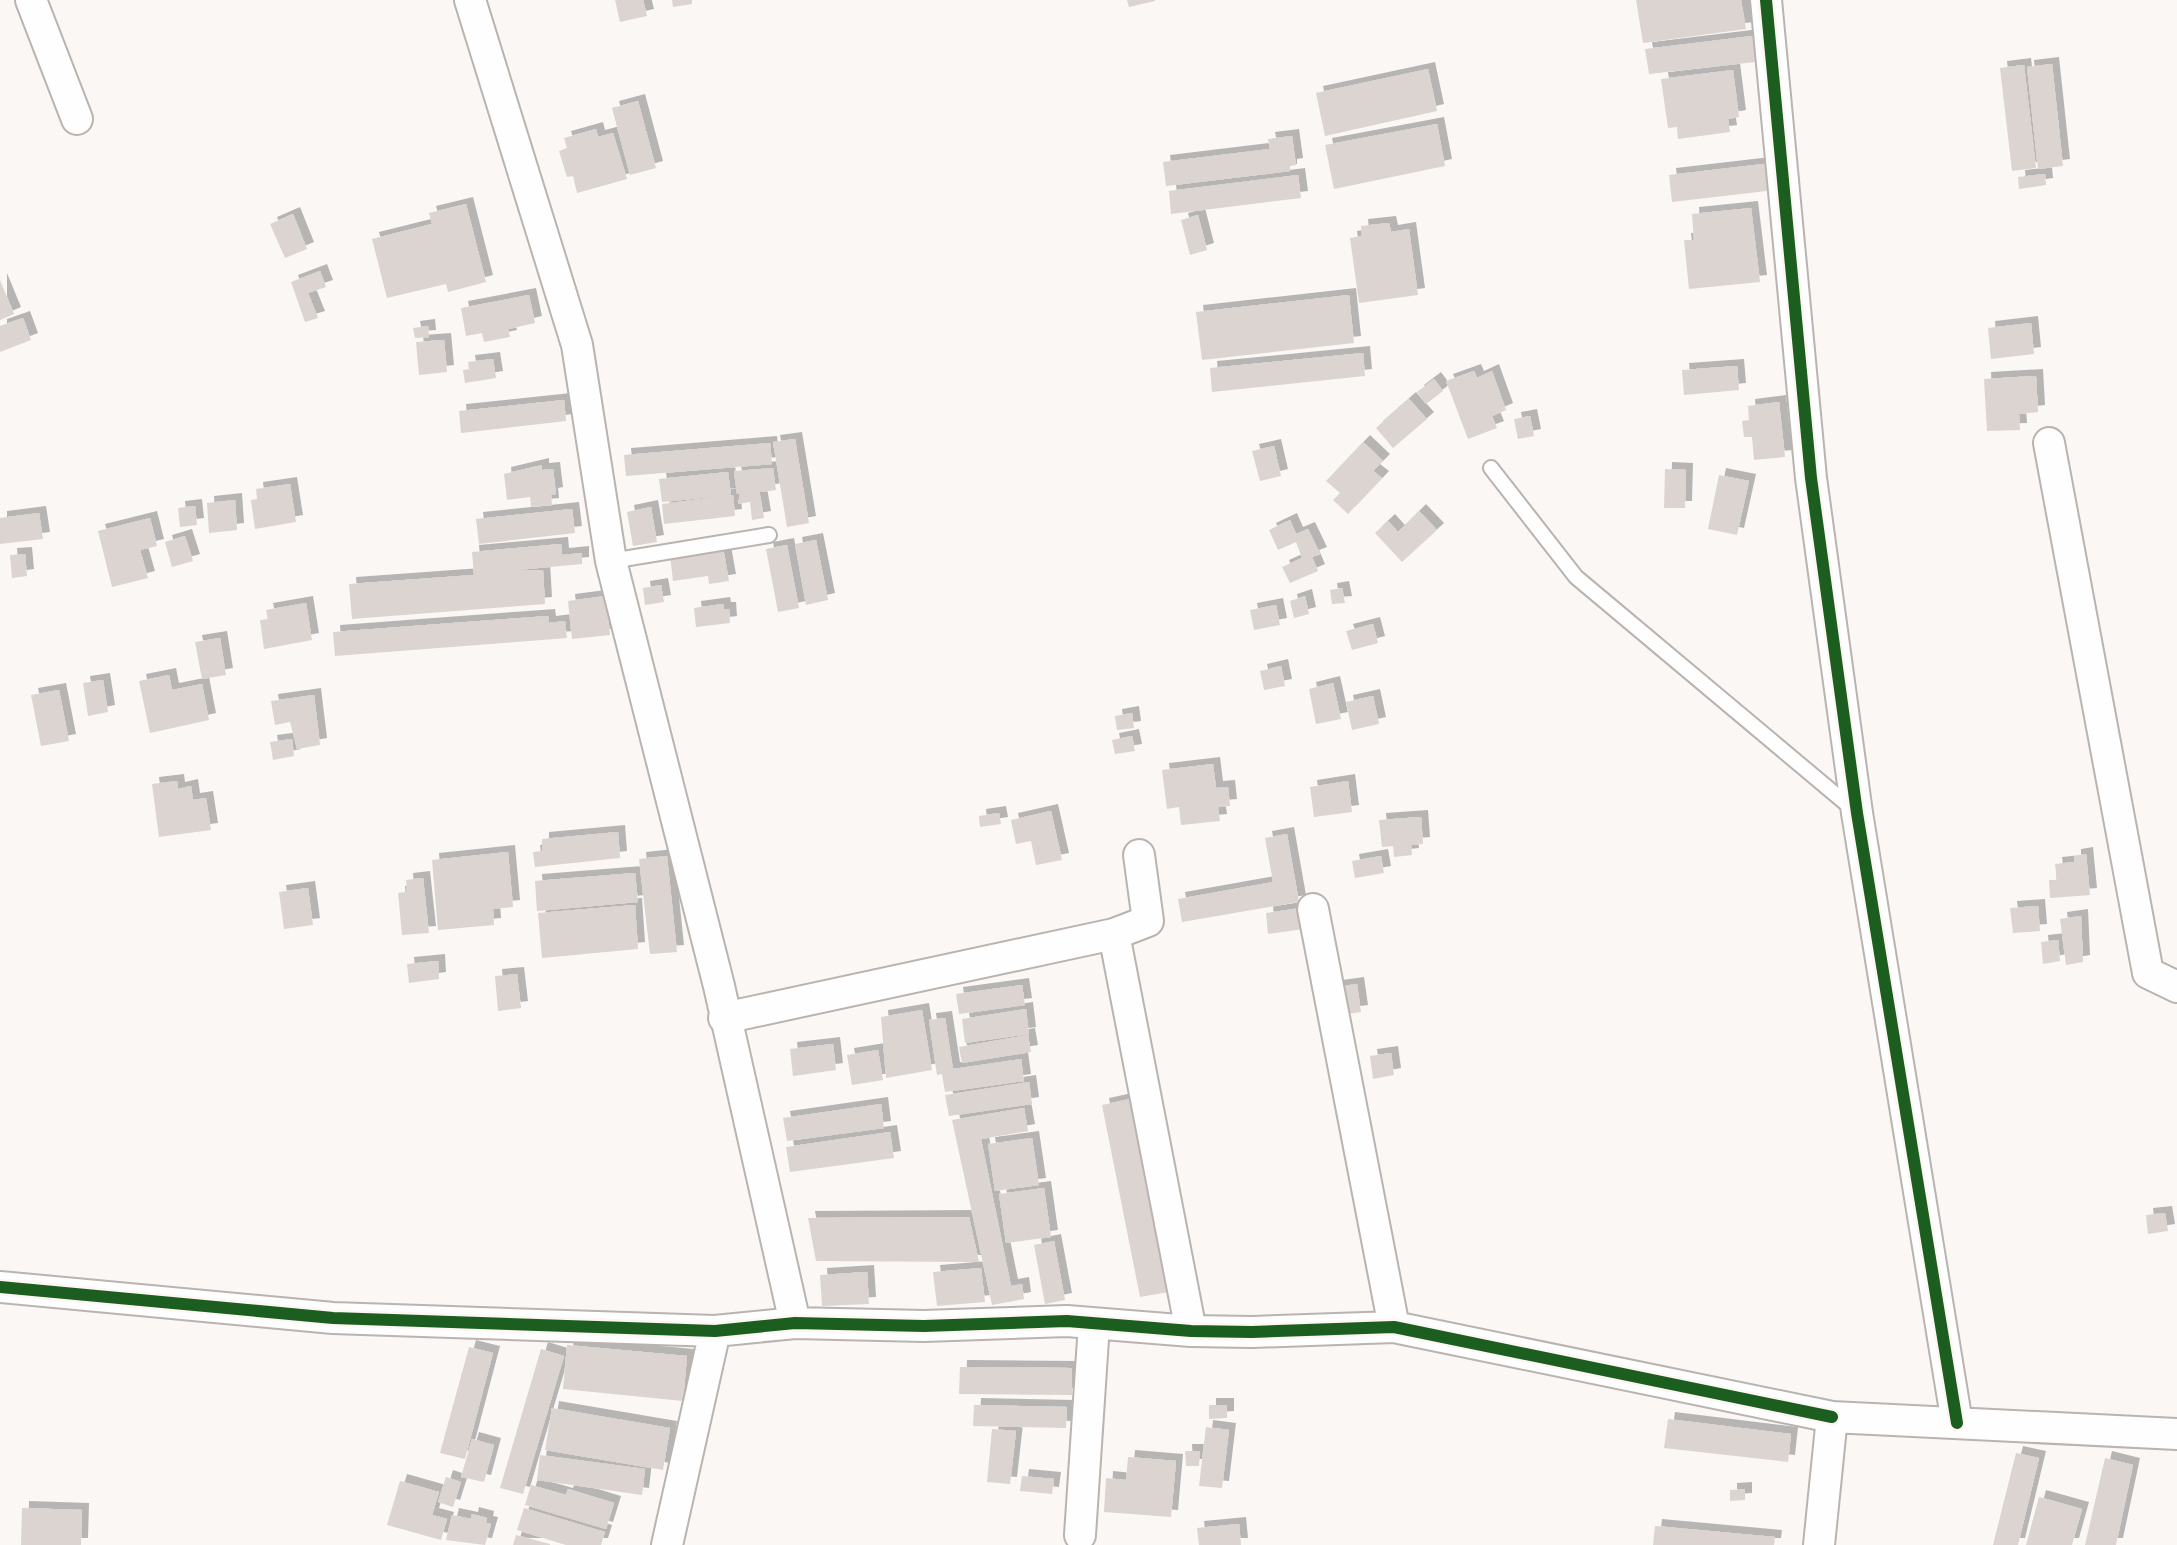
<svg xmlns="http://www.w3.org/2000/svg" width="2177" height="1545" font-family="'PT Serif',serif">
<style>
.building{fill:#dcd4d0;filter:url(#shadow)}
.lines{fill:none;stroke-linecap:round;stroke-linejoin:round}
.lane-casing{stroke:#bab3af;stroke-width:18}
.street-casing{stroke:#bab3af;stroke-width:34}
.lane{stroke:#fefefe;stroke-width:14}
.street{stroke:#fefefe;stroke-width:30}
.cycleway-casing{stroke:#fdf6f2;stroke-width:17}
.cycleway{stroke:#1b5e20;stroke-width:12}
</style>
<defs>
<filter id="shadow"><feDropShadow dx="7" dy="-7" stdDeviation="0" flood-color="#0004"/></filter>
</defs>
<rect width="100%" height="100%" fill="#faf7f5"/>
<!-- building -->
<path class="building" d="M 615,0 L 643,0 L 647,16 L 620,22 Z
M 672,0 L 692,0 L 692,4 L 673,7 Z
M 1127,0 L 1155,0 L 1155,1 L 1129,7 Z
M 1636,0 L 1741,0 L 1746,29 L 1643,43 Z
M 1761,35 L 1764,61 L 1649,74 L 1645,49 Z
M 2052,64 L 2063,166 L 2038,169 L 2027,67 Z
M 2024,65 L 2036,168 L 2012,171 L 2000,68 Z
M 1428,69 L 1437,111 L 1325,136 L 1316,93 Z
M 1733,70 L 1739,117 L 1728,119 L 1730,132 L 1678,139 L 1677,127 L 1668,128 L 1661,79 Z
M 638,101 L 656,168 L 630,175 L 612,108 Z
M 1437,124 L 1445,166 L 1334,189 L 1325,145 Z
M 596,129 L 598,137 L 613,133 L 627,179 L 577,193 L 573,176 L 567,177 L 559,151 L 567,148 L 564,138 Z
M 1292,136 L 1296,165 L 1290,166 L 1290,171 L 1166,186 L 1163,162 L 1270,149 L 1268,139 Z
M 1772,163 L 1775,190 L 1672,202 L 1669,175 Z
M 2045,174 L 2046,185 L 2019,189 L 2018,177 Z
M 1298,175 L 1301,198 L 1171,214 L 1169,191 Z
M 466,204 L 486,282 L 448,292 L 446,284 L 387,298 L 372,239 L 432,224 L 429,213 Z
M 1751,208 L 1760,282 L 1689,289 L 1684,240 L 1694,240 L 1692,214 Z
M 293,214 L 307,249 L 285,258 L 270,224 Z
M 1198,215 L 1207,250 L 1190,255 L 1181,220 Z
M 1389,223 L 1391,232 L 1409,229 L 1418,295 L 1359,303 L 1350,238 L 1362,236 L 1361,226 Z
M 320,271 L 326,287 L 308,293 L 318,318 L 305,322 L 291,282 Z
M 0,280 L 14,314 L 0,320 Z
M 529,295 L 535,323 L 508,329 L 510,337 L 484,342 L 482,333 L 466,336 L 461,308 Z
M 1349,295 L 1354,343 L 1202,360 L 1196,312 Z
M 23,318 L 31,340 L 0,352 L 0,326 Z
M 2031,323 L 2034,354 L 1991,359 L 1988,328 Z
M 428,326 L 429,337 L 415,338 L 413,328 Z
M 444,340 L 447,372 L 419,375 L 416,342 Z
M 1363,353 L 1365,376 L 1212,392 L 1210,368 Z
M 493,359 L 496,378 L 465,383 L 463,370 L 469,369 L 468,362 Z
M 1737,366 L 1739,390 L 1684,395 L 1682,370 Z
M 1474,371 L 1477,378 L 1492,371 L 1506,410 L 1492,416 L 1497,428 L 1468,439 L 1446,381 Z
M 2036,376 L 2038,412 L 2019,414 L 2020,430 L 1987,431 L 1984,379 Z
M 1434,379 L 1443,391 L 1426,404 L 1417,392 Z
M 1409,399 L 1427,419 L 1393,448 L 1376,428 Z
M 564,400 L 566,421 L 461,433 L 459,411 Z
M 1779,402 L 1785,457 L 1754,460 L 1752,437 L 1744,437 L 1742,421 L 1749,420 L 1748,406 Z
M 1530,416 L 1534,436 L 1518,439 L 1514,419 Z
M 795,439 L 809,523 L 787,527 L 773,442 Z
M 1363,442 L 1383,461 L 1373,471 L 1382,478 L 1348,514 L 1333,500 L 1340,493 L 1326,481 Z
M 770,443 L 772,464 L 626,476 L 624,455 Z
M 1274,446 L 1281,476 L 1260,481 L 1252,451 Z
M 542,465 L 542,470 L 553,469 L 556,494 L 551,495 L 552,505 L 531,507 L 530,497 L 507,500 L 504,474 Z
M 773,468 L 776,490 L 760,492 L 758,483 L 764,518 L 752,520 L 750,502 L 738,504 L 740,494 L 737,494 L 734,471 Z
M 1665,469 L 1686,470 L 1685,508 L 1664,508 Z
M 728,472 L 731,495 L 662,502 L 659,479 Z
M 1719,475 L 1749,481 L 1737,535 L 1708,529 Z
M 290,484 L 296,522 L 255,529 L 251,500 L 257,499 L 256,489 Z
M 733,495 L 735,516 L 664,524 L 662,504 Z
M 235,500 L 237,530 L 209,533 L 207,503 Z
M 195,506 L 197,525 L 180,527 L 178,508 Z
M 651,507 L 657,542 L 633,546 L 627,512 Z
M 572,509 L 575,533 L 479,544 L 476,519 Z
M 1419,511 L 1437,530 L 1402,562 L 1375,533 L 1388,521 L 1398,532 Z
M 39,513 L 43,539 L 0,544 L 0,518 Z
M 150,518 L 157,546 L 140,550 L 148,578 L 112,587 L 98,531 Z
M 1290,520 L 1296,534 L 1308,529 L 1320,554 L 1312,557 L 1318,571 L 1290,583 L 1282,567 L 1302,558 L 1296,542 L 1278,550 L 1269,530 Z
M 185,536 L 193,561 L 172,567 L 165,542 Z
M 816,540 L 828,600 L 806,605 L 795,544 Z
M 561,544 L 562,555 L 582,553 L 582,564 L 506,571 L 543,570 L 545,604 L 352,619 L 349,584 L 474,575 L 472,552 Z
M 787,545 L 799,608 L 778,612 L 766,549 Z
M 723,547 L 729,581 L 709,584 L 708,576 L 673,581 L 670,556 Z
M 25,554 L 27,576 L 12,578 L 10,555 Z
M 661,585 L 664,602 L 645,605 L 643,588 Z
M 1342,588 L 1345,603 L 1332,604 L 1330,590 Z
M 606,596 L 610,635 L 572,639 L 568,601 Z
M 1305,596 L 1309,614 L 1294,618 L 1290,601 Z
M 306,603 L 312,640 L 264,649 L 260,620 L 268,619 L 266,610 Z
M 723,604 L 724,609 L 729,609 L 730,623 L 696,627 L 694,608 Z
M 1276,605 L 1280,625 L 1254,630 L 1250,610 Z
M 548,616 L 549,623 L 565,621 L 567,638 L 335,656 L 333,632 Z
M 1373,624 L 1378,643 L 1352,650 L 1346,631 Z
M 220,638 L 226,675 L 202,679 L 195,642 Z
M 1281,666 L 1285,686 L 1264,690 L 1260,671 Z
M 169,675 L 172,690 L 202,684 L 209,720 L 150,733 L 139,681 Z
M 103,680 L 108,712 L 88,716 L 83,683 Z
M 1333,683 L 1341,719 L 1316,724 L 1309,689 Z
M 59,690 L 69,741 L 41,746 L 31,695 Z
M 314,695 L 320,745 L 297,749 L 290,722 L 275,725 L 271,701 Z
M 1373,696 L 1379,724 L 1352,730 L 1346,702 Z
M 1132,713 L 1134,728 L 1117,730 L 1115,716 Z
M 1132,736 L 1135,751 L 1115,754 L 1112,740 Z
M 292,739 L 294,756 L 273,760 L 270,742 Z
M 1213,764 L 1216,788 L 1228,787 L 1230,806 L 1218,807 L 1220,821 L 1181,825 L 1179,807 L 1167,809 L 1162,770 Z
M 177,781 L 178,789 L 191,786 L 193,800 L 206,798 L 211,830 L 159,837 L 152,784 Z
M 1348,781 L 1352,812 L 1314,817 L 1310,787 Z
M 1051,811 L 1062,860 L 1036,865 L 1031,841 L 1016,844 L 1011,820 Z
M 999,813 L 1001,824 L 980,827 L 979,816 Z
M 1421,817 L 1423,844 L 1411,845 L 1412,855 L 1394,857 L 1393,846 L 1382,847 L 1379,820 Z
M 618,832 L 620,858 L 535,867 L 533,852 L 542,851 L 542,839 Z
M 1287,834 L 1299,902 L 1182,922 L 1178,899 L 1273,882 L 1265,838 Z
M 508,852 L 513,907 L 493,909 L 494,925 L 438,930 L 432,860 Z
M 2086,854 L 2090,895 L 2050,898 L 2049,880 L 2057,880 L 2055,864 L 2074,862 L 2074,856 Z
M 667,856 L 677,952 L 650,954 L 639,859 Z
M 1381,856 L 1384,873 L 1355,878 L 1352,861 Z
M 635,873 L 638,902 L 537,911 L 535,881 Z
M 423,878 L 429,933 L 402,935 L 398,893 L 407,892 L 406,880 Z
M 308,888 L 313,925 L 284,929 L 279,892 Z
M 635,905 L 638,949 L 542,958 L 538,913 Z
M 2038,906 L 2040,931 L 2013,933 L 2010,908 Z
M 1301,908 L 1304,929 L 1268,934 L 1266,913 Z
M 2081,916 L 2083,962 L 2066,965 L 2060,919 Z
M 2058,940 L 2060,961 L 2043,964 L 2041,942 Z
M 438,961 L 439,979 L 409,983 L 407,964 Z
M 517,974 L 521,1008 L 498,1011 L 495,976 Z
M 1357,984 L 1361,1012 L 1339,1015 L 1335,987 Z
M 1022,985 L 1025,1005 L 959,1014 L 956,994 Z
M 1026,1009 L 1029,1034 L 965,1043 L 962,1019 Z
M 922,1010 L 932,1070 L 886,1078 L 881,1017 Z
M 945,1018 L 953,1069 L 1021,1059 L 1024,1081 L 945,1092 L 942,1074 L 937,1075 L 929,1020 Z
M 1028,1035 L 1031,1052 L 962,1063 L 959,1047 Z
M 833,1044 L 836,1070 L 793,1076 L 790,1049 Z
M 878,1050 L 883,1080 L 852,1085 L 847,1055 Z
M 1391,1053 L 1394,1075 L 1373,1079 L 1370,1056 Z
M 1029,1082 L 1032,1104 L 949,1116 L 945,1095 Z
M 1130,1099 L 1169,1292 L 1140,1297 L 1102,1105 Z
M 881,1104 L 884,1128 L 787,1141 L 783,1118 Z
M 1024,1108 L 1028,1131 L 981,1139 L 1011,1286 L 1022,1284 L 1024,1299 L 992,1305 L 952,1120 Z
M 890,1132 L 894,1158 L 790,1172 L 786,1147 Z
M 1032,1138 L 1039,1185 L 995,1191 L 988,1144 Z
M 1044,1188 L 1051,1237 L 1006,1243 L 999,1194 Z
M 2165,1213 L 2168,1231 L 2148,1234 L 2146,1215 Z
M 969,1217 L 979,1262 L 816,1261 L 808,1218 Z
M 1054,1241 L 1065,1300 L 1045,1304 L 1034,1245 Z
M 981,1268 L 985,1302 L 937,1306 L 933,1272 Z
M 867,1272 L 869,1304 L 822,1306 L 820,1275 Z
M 567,1345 L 687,1356 L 683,1401 L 563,1389 Z
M 469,1347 L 493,1353 L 465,1459 L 440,1453 Z
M 541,1349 L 564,1356 L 523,1494 L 500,1488 Z
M 960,1367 L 1072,1368 L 1072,1395 L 959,1394 Z
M 974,1405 L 1067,1407 L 1066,1428 L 973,1426 Z
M 1209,1405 L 1227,1405 L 1227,1418 L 1209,1419 Z
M 552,1408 L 670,1428 L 663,1470 L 545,1450 Z
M 1668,1419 L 1791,1434 L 1788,1462 L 1664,1448 Z
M 1206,1427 L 1229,1430 L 1222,1488 L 1199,1486 Z
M 992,1429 L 1016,1431 L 1010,1484 L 987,1482 Z
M 472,1439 L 494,1445 L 484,1482 L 461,1477 Z
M 1185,1451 L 1200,1451 L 1199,1466 L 1186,1466 Z
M 2016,1453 L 2039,1458 L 2018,1545 L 1993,1545 Z
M 540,1455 L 645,1469 L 642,1495 L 537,1480 Z
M 1128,1457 L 1176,1461 L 1171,1517 L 1104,1512 L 1106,1478 L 1126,1480 Z
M 2105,1458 L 2133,1465 L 2116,1545 L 2085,1545 Z
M 1022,1476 L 1054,1479 L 1052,1494 L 1020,1491 Z
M 446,1477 L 461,1482 L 453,1507 L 438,1502 Z
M 400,1481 L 439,1492 L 432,1515 L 447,1519 L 441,1540 L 387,1525 Z
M 531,1485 L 566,1495 L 568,1489 L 614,1503 L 606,1529 L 525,1505 Z
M 1745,1489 L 1745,1500 L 1730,1501 L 1730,1490 Z
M 2039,1497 L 2082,1509 L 2072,1545 L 2026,1545 Z
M 22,1508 L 82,1510 L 81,1545 L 21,1545 Z
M 524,1508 L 605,1532 L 601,1545 L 566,1545 L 517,1530 Z
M 472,1514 L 487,1518 L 486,1523 L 491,1524 L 485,1545 L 446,1540 L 452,1515 L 471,1519 Z
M 1239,1524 L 1241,1545 L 1199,1545 L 1197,1528 Z
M 1655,1526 L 1775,1537 L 1774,1545 L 1653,1545 Z
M 516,1535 L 550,1544 L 550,1545 L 513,1545 Z"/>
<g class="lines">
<defs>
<path id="lane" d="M 1491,468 L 1576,577 L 1854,810
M 611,561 L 769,535"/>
<path id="street" d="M 31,0 L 77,119
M 470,0 L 577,345 L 611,561 L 719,986 L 795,1323
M 1766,0 L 1811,478 L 1857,813 L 1957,1423
M 2049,443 L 2148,973 L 2177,987
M 1313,909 L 1394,1327
M 1114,934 L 1191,1331
M 724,1018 L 1114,934 L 1148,921 L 1139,855
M 0,1287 L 333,1318 L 715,1331 L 795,1323 L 924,1326 L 1067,1321 L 1191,1331 L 1252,1332 L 1394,1327 L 1832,1417
M 1080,1535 L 1094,1324
M 667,1545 L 715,1331
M 1819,1545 L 1832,1417 L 2177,1434"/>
</defs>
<!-- lane casing -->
<use href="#lane" class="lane-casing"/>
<!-- street casing -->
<use href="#street" class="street-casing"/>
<!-- lane -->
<use href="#lane" class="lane"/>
<!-- street -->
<use href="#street" class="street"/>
<defs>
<path id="cycleway" d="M 1766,0 L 1811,478 L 1857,813 L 1957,1423
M 0,1287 L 333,1318 L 715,1331 L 795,1323 L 924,1326 L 1067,1321 L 1191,1331 L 1252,1332 L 1394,1327 L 1832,1417"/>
</defs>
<!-- cycleway casing -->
<use href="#cycleway" class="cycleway-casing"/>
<!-- cycleway -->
<use href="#cycleway" class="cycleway"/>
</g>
</svg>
